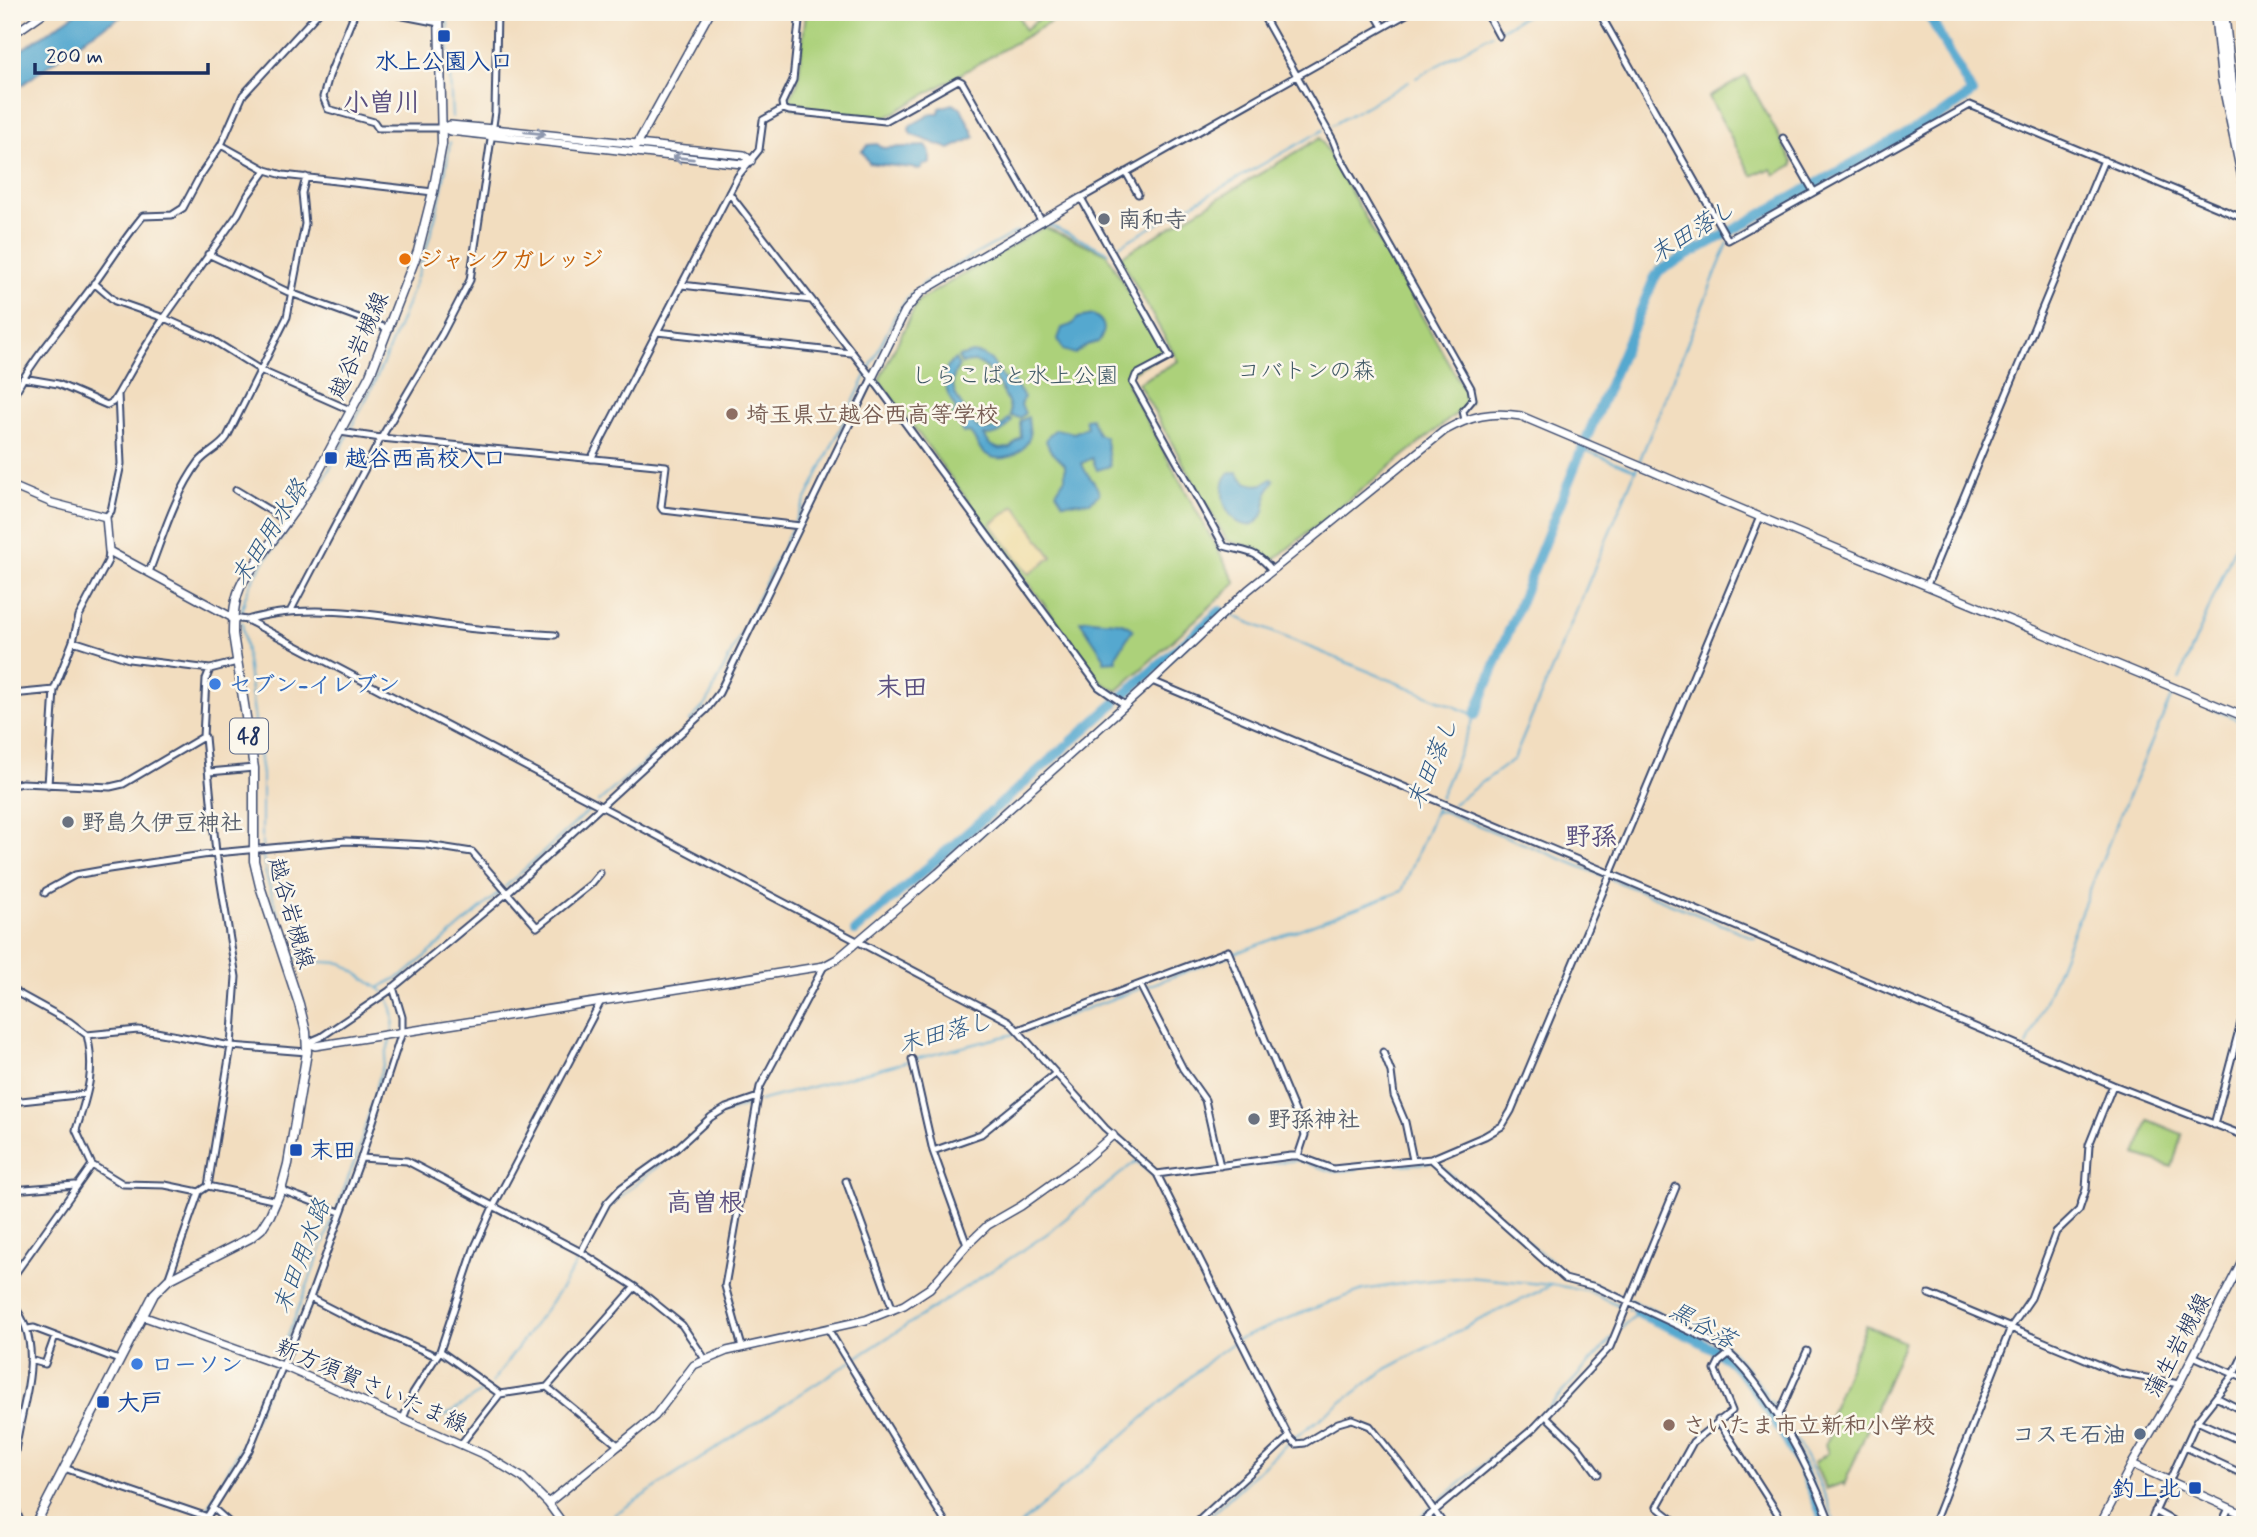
<svg xmlns="http://www.w3.org/2000/svg" width="2257" height="1537" font-family="Mynerve,'Klee One',sans-serif">
<style>
.green{fill:#acd17a;stroke:#64806c;stroke-width:2}
.sand{fill:#eeda9e;stroke:#84847e;stroke-width:2}
.water{fill:#54a8cf;stroke:#386c96;stroke-width:2}
.lines{fill:none;stroke-linecap:round;stroke-linejoin:round}
.stream{stroke:#54a8cf;stroke-width:2}
.river{stroke:#54a8cf;stroke-width:10}
.street-casing{stroke:#3b496d;stroke-width:9}
.secondary-casing{stroke:#3b496d;stroke-width:10}
.primary-casing{stroke:#3b496d;stroke-width:11}
.highway-casing{stroke:#3b496d;stroke-width:13}
.street{stroke:#fff;stroke-width:5}
.secondary{stroke:#fff;stroke-width:7}
.primary{stroke:#fff;stroke-width:8}
.highway{stroke:#fff;stroke-width:10}
.oneway{stroke:#8d97ae}
.transit-dot{fill:#1a4fb4;stroke:#fbf7ec;stroke-width:2.5}
.worship-dot{fill:#6b7280;stroke:#fbf7ec;stroke-width:2.5}
.food-dot{fill:#e8710a;stroke:#fbf7ec;stroke-width:2.5}
.education-dot{fill:#8d6e63;stroke:#fbf7ec;stroke-width:2.5}
.shop-dot{fill:#3f7fe0;stroke:#fbf7ec;stroke-width:2.5}
.service-dot{fill:#5c6f8a;stroke:#fbf7ec;stroke-width:2.5}
.labels{text-anchor:middle;stroke-width:5;stroke-linejoin:round;paint-order:stroke}
.shield{fill:#fbf7ec;stroke:#5e6b89;stroke-width:2}
.shield-label{font-size:21px;font-weight:bold;fill:#1b2f5e}
.transit-label{font-size:23px;font-weight:bold;fill:#164399;stroke:#fbf7ec;text-anchor:start}
.worship-label{font-size:23px;font-weight:bold;fill:#5b616d;stroke:#fbf7ec;text-anchor:start}
.food-label{font-size:23px;font-weight:bold;fill:#c56008;stroke:#fbf7ec;text-anchor:start}
.street-label{font-size:23px;fill:#1b2f5e;stroke:#fbf7ec}
.park-label{font-size:23px;fill:#3f5865;stroke:#fbf7ec}
.education-label{font-size:23px;font-weight:bold;fill:#785e54;stroke:#fbf7ec;text-anchor:start}
.shop-label{font-size:23px;font-weight:bold;fill:#366cbe;stroke:#fbf7ec;text-anchor:start}
.service-label{font-size:23px;font-weight:bold;fill:#4e5e75;stroke:#fbf7ec;text-anchor:end}
.water-label{font-size:24px;font-style:italic;fill:#2f5986;stroke:#fbf7ec}
.quarter-label{font-size:26px;font-weight:bold;fill:#5b5080;stroke:#fbf7ec}
</style>
<rect width="100%" height="100%" fill="#fbf7ec"/>
<filter id="ink" filterUnits="userSpaceOnUse"><feTurbulence type="fractalNoise" baseFrequency=".0143" numOctaves="2"/><feDisplacementMap in="SourceGraphic" scale="14" xChannelSelector="R" yChannelSelector="G"/><feConvolveMatrix kernelMatrix="1 2 1 2 8 2 1 2 1" color-interpolation-filters="sRGB"/></filter>
<filter id="wash" filterUnits="userSpaceOnUse"><feTurbulence type="fractalNoise" baseFrequency=".00686" numOctaves="4" result="noise"/><feDisplacementMap in="SourceGraphic" scale="28" xChannelSelector="R" yChannelSelector="G"/><feGaussianBlur stdDeviation="1.57" result="paint"/><feColorMatrix in="noise" values="0 0 0 0 0 0 0 0 0 0 0 0 0 0 0 0 0 1.4 0 .05"/><feComposite in="paint" operator="in"/></filter>
<g filter="url(#wash)">
<rect width="100%" height="100%" fill="#f2ddbf"/>
<!-- green -->
<path class="green" d="M 806,12 L 1017,12 L 1025,30 L 1047,12 L 1068,12 L 883,119 L 792,108 L 788,101 L 798,82 Z
M 1746,76 L 1793,162 L 1793,165 L 1775,175 L 1771,169 L 1766,172 L 1764,170 L 1752,176 L 1709,97 Z
M 1320,138 L 1471,402 L 1271,562 L 1256,548 L 1227,541 L 1138,383 L 1178,361 L 1120,257 Z
M 1044,227 L 1106,253 L 1163,351 L 1163,355 L 1130,373 L 1128,386 L 1236,583 L 1117,691 L 1102,683 L 879,380 L 918,301 Z
M 2148,1120 L 2182,1134 L 2172,1167 L 2136,1155 Z
M 1866,1325 L 1904,1342 L 1844,1485 L 1843,1483 L 1826,1489 L 1814,1463 L 1828,1453 L 1825,1444 L 1832,1432 L 1827,1422 Z"/>
<!-- sand -->
<path class="sand" d="M 1015,506 L 1052,557 L 1029,574 L 991,524 Z"/>
<!-- water -->
<path class="water" d="M 78,12 L 129,12 L 90,35 L 12,92 L 12,56 Z
M 952,104 L 961,108 L 975,137 L 950,149 L 912,135 L 909,131 L 910,126 L 933,113 L 939,113 L 940,108 Z
M 877,144 L 883,148 L 926,146 L 930,152 L 930,164 L 923,165 L 921,169 L 869,163 L 862,151 L 868,145 Z
M 1093,315 C 1107,322 1106,332 1098,342 L 1087,345 L 1075,354 L 1063,350 L 1058,339 L 1062,328 L 1071,325 L 1078,318 Z
M 972,353 L 983,355 L 991,360 L 1004,380 L 1012,380 L 1024,397 L 1021,405 L 1025,413 L 1020,418 L 1010,416 C 1013,404 991,368 979,363 C 974,361 968,362 962,364 L 958,357 Z
M 955,359 L 959,366 C 942,387 965,409 977,428 C 990,432 1001,431 1008,419 L 1012,420 C 1006,431 997,437 984,435 L 990,445 L 999,449 L 1010,448 L 1021,437 L 1020,421 L 1028,417 L 1030,436 C 1024,455 1000,466 983,452 C 978,447 974,438 970,432 L 963,433 L 953,415 L 956,409 C 946,393 937,373 955,359 Z
M 1091,418 L 1098,434 L 1105,437 C 1108,448 1108,456 1110,466 L 1097,470 L 1092,458 L 1082,463 C 1085,477 1097,480 1099,494 L 1090,502 L 1063,503 L 1056,492 L 1065,478 L 1065,465 L 1050,450 L 1046,441 L 1049,435 L 1056,429 L 1074,433 L 1087,427 L 1085,419 Z
M 1237,472 C 1244,484 1259,490 1271,479 L 1274,480 C 1272,485 1268,489 1267,494 C 1265,502 1266,514 1259,520 C 1240,539 1211,501 1228,474 Z
M 1087,619 C 1102,623 1120,618 1133,629 L 1116,656 L 1117,661 L 1104,662 L 1104,657 L 1080,621 Z"/>
<g class="lines">
<!-- stream -->
<path class="stream" d="M 447,12 L 452,117
M 1501,29 L 1532,12
M 1416,78 L 1492,34
M 1332,125 L 1409,82
M 1045,223 L 1108,252
M 1732,235 L 1734,228
M 1115,248 L 1323,130
M 350,431 C 357,414 367,399 374,383 C 409,306 439,225 450,142
M 1582,449 L 1635,470
M 1639,462 L 1728,243
M 1231,615 L 1475,715 L 1440,798
M 242,616 C 242,580 280,543 300,514 C 317,489 335,463 347,436
M 242,622 L 262,775 L 262,846
M 2179,680 L 2245,522
M 690,721 L 707,703 L 895,316 L 908,297 L 927,281 L 1018,231
M 598,802 L 665,744
M 1453,804 L 1514,759 L 1637,467
M 1436,812 L 1443,811 L 1606,877
M 262,851 L 266,875 L 291,955 L 304,961 L 342,963 L 384,992
M 1611,879 L 1755,938
M 505,887 L 594,806
M 380,987 L 405,974 L 501,891
M 1145,987 L 1402,891 L 1438,804
M 387,996 C 393,1008 396,1019 392,1031
M 1023,1032 L 1139,989
M 2027,1046 L 2118,820 L 2173,693 L 2245,722
M 915,1059 L 1018,1033
M 759,1101 L 909,1061
M 690,1140 L 721,1114 L 754,1103
M 1437,1163 L 1569,1277 L 1587,1281 L 1715,1338 L 1726,1345 L 1749,1371
M 1398,1165 L 1431,1163
M 1160,1177 L 1297,1160 L 1334,1172 L 1358,1169
M 337,1208 L 358,1152 L 391,1037
M 594,1234 L 608,1209 L 620,1197 L 675,1152
M 1621,1329 L 1637,1313 L 1628,1309
M 278,1362 L 335,1213
M 1753,1376 L 1766,1394
M 491,1384 L 562,1287 L 582,1254
M 1771,1401 L 1778,1411
M 1781,1416 C 1804,1450 1823,1486 1836,1525
M 427,1421 L 445,1416 L 487,1388
M 1294,1438 L 1386,1369 L 1481,1319 L 1550,1286
M 205,1513 L 252,1426 L 276,1367
M 196,1525 L 202,1517
M 598,1525 L 1023,1250 L 1048,1233 L 1136,1161 L 1155,1177
M 1020,1525 L 1212,1358 L 1237,1340 L 1299,1314 L 1363,1290 L 1413,1282 L 1468,1277 L 1552,1285 L 1586,1290 L 1623,1307
M 1200,1525 L 1289,1442
M 1410,1525 L 1539,1418 L 1612,1338"/>
<!-- river -->
<path class="river" d="M 1123,696 L 1220,611
M 1475,715 L 1582,449 L 1654,279 L 1659,271 L 1947,111 L 1972,93 L 1927,12
M 1071,742 L 1115,703
M 996,808 L 1066,746
M 855,931 L 991,812
M 1637,1313 C 1667,1327 1702,1338 1728,1360 C 1763,1389 1811,1481 1825,1525"/>
</g>
</g>
<g filter="url(#ink)">
<g class="lines">
<defs>
<path id="street" d="M 355,12 L 329,76 L 323,97 L 328,109 L 374,122 L 378,128 L 443,128
M 383,12 L 439,23
M 800,12 L 793,80 L 782,103 L 783,109 L 789,111 L 885,121 L 958,80 L 962,82 L 1042,222
M 1261,12 L 1333,140 L 1339,155 L 1471,388 L 1473,399 L 1463,411 L 1465,420
M 1374,12 L 1383,27
M 1486,12 L 1499,36
M 1599,12 L 1728,240 L 1970,105 L 2240,217
M 2241,71 L 2245,91
M 1783,138 L 1814,192
M 221,145 L 266,170 L 283,175 L 433,192
M 1126,172 L 1138,194
M 729,193 L 872,378 L 1099,687 L 1125,705
M 208,254 L 288,292 L 389,329
M 94,283 L 115,301 L 164,318 L 211,339 L 262,371 L 350,410
M 682,285 L 811,300
M 657,332 L 851,353
M 23,378 L 58,384 L 107,405 L 113,402 L 118,394
M 12,399 C 31,360 62,327 88,292 C 107,267 123,240 143,216 L 172,215 L 183,208 L 200,176 L 221,145 L 243,95 L 319,12
M 340,432 L 381,438 L 666,466 L 661,507 L 663,510 L 800,526
M 591,459 L 738,176 L 759,150 L 763,120 L 783,109
M 236,490 L 287,521
M 106,517 L 111,511 L 121,464 L 118,394 L 142,352 L 164,318 L 238,214 L 248,195 L 266,170
M 1272,570 C 1254,549 1248,553 1224,546 L 1133,383 L 1136,375 L 1170,357 L 1081,198 L 1410,12
M 149,572 C 163,536 175,494 199,462 C 207,452 219,449 227,437 L 287,317 L 305,224 L 302,193 L 306,177
M 1927,585 L 2104,160
M 291,610 L 381,438 L 442,334 L 470,280 L 495,112 L 497,12
M 233,618 L 247,620 L 1009,1021 L 1105,1128 L 1157,1174 L 1289,1437 L 1296,1444 L 1305,1443 L 1338,1423 L 1352,1419 L 1370,1426 L 1414,1481 L 1444,1525
M 247,620 C 310,600 394,618 459,627 C 491,631 523,633 555,635
M 73,641 L 129,659 L 210,669 L 237,662
M 1152,681 L 2113,1085 L 2245,1136
M 12,694 L 54,690
M 209,772 L 254,768
M 12,785 L 22,783 L 110,787 L 123,784 L 203,737
M 48,785 L 54,690 L 73,641 L 79,616 L 108,561 L 109,551
M 45,893 L 46,891 L 75,875 L 109,869 L 216,853 L 346,841 L 427,845 L 472,852 L 537,927 L 591,884 L 600,873
M 1140,985 L 1183,1069 L 1205,1100 L 1220,1166
M 12,990 L 70,1022 L 87,1035 L 138,1030 L 156,1032 L 231,1046 L 307,1052
M 1018,1030 L 1228,951 L 1305,1135 L 1298,1156
M 87,1035 C 96,1072 87,1095 76,1130 L 92,1165 L 123,1184 L 165,1185 L 199,1192
M 307,1043 L 321,1037 L 389,991 L 507,893 L 706,710 L 719,693 L 872,378
M 1383,1052 L 1391,1072 L 1394,1096 L 1405,1122 L 1413,1160
M 912,1059 L 933,1151 L 967,1245
M 12,1102 L 86,1094
M 2214,1125 L 2245,1007
M 933,1151 L 981,1134 L 1055,1074
M 361,1158 L 407,1161 L 581,1252 L 635,1287 L 682,1325 L 705,1359
M 1431,1159 L 1565,1279 L 1596,1287 L 1713,1342 C 1759,1367 1814,1475 1831,1525
M 1157,1174 L 1291,1156 L 1298,1156 L 1333,1169 L 1431,1159 L 1485,1136 L 1502,1126 L 1511,1111 L 1760,517
M 846,1181 L 893,1310
M 208,1186 L 277,1201
M 12,1190 L 75,1185
M 281,1190 L 340,1212
M 581,1252 L 607,1203 L 621,1188 L 677,1148 L 711,1117 L 726,1108 L 758,1097
M 12,1278 L 92,1165
M 168,1280 L 199,1192 L 208,1186 L 231,1046 L 236,977 L 216,853 L 205,737 L 203,737 L 206,679 L 210,669
M 1929,1294 L 2119,1373 L 2179,1384
M 310,1298 L 353,1320 L 436,1356
M 12,1303 C 50,1349 18,1409 14,1461 C 13,1472 14,1483 15,1494 C 16,1504 16,1517 23,1525
M 28,1329 L 34,1328 L 119,1360
M 828,1329 L 947,1525
M 742,1347 L 725,1286 L 758,1097 L 760,1087 L 824,966
M 440,1351 L 500,1394
M 2193,1356 L 2245,1379
M 30,1360 L 45,1364 L 55,1336
M 547,1387 L 619,1446
M 2216,1397 L 2245,1412
M 1546,1416 L 1578,1447 L 1598,1474
M 1778,1417 L 1807,1351
M 403,1419 L 413,1393 L 440,1351 L 474,1249 L 493,1207 L 601,1001
M 1718,1420 L 1785,1525
M 2197,1421 L 2245,1443
M 461,1444 L 500,1394 L 547,1387 L 635,1287
M 2185,1447 L 2245,1475
M 64,1468 L 208,1517
M 213,1508 L 232,1525
M 2155,1511 L 2180,1525
M 202,1525 L 249,1450 L 310,1298 L 361,1158 L 402,1032 L 402,1017 L 393,987
M 1194,1525 L 1289,1437
M 1418,1525 L 1535,1427 L 1610,1347 L 1676,1187
M 1680,1525 L 1657,1507 L 1693,1442 L 1732,1411 L 1715,1370 L 1719,1362 L 1730,1353
M 1933,1525 L 2011,1327 L 2031,1298 L 2056,1232 L 2079,1210 L 2086,1189 L 2089,1145 L 2113,1085
M 2149,1525 L 2197,1421 L 2234,1374 L 2245,1351
M 2221,1525 L 2229,1508"/>
<path id="secondary" d="M 12,15 L 13,12
M 12,35 L 45,12
M 443,128 L 450,125 L 493,129 L 744,155 L 751,161
M 443,128 L 450,131 L 742,164 L 751,161
M 636,146 L 710,12
M 872,378 L 905,311 L 921,292 L 1081,198
M 12,486 L 52,503 L 106,517 L 109,551 L 233,618
M 307,1043 L 315,1046 L 824,966 L 837,959 L 938,873 L 1152,681 L 1248,590 L 1444,431 C 1470,416 1492,411 1521,416 L 1760,517 L 2245,717
M 142,1316 L 283,1366 L 485,1455 L 523,1478 L 548,1503 L 564,1525
M 2132,1464 L 2245,1515
M 548,1503 L 655,1416 L 694,1365 L 727,1351 L 866,1320 L 904,1305 L 930,1288 L 967,1245 L 988,1225 L 1021,1206 L 1081,1163 L 1113,1135
M 2100,1525 L 2132,1464 L 2179,1384 L 2245,1255"/>
<path id="primary" d="M 35,1525 L 154,1294 L 168,1280 L 250,1238 L 261,1229 L 270,1215 L 281,1190 L 288,1164 L 307,1052 L 306,1032 L 299,1004 L 260,886 L 254,861 L 254,768 L 233,634 C 233,616 234,598 243,581 L 294,511 L 315,478 L 370,375 L 418,251 L 433,192 L 442,144 L 439,12"/>
<path id="highway" d="M 2216,12 L 2223,79 L 2245,185
M 2223,12 L 2231,84 L 2245,155"/>
</defs>
<!-- street casing -->
<use href="#street" class="street-casing"/>
<!-- secondary casing -->
<use href="#secondary" class="secondary-casing"/>
<!-- primary casing -->
<use href="#primary" class="primary-casing"/>
<!-- highway casing -->
<use href="#highway" class="highway-casing"/>
<!-- street -->
<use href="#street" class="street"/>
<!-- secondary -->
<use href="#secondary" class="secondary"/>
<!-- primary -->
<use href="#primary" class="primary"/>
<!-- highway -->
<use href="#highway" class="highway"/>
</g>
<!-- one-way arrows -->
<defs><path id="oneway-shaft" d="M-6 0H5M1.5-3L5.5 0L1.5 3" fill="none" stroke-width="1.6" stroke-linecap="round" stroke-linejoin="round" transform="scale(1.75)"/></defs>
<g class="oneway">
<use href="#oneway-shaft" transform="translate(535 133) rotate(6)"/>
<use href="#oneway-shaft" transform="translate(683 158) rotate(-174)"/>
</g>
</g>
<!-- markers -->
<g class="transit-dot">
<rect x="437" y="29" width="14" height="14" rx="3.5"/>
<rect x="324" y="451" width="14" height="14" rx="3.5"/>
<rect x="289" y="1143" width="14" height="14" rx="3.5"/>
<rect x="96" y="1395" width="14" height="14" rx="3.5"/>
<rect x="2188" y="1481" width="14" height="14" rx="3.5"/>
</g>
<g class="worship-dot">
<circle cx="1104" cy="219" r="7"/>
<circle cx="68" cy="822" r="7"/>
<circle cx="1254" cy="1119" r="7"/>
</g>
<circle class="food-dot" cx="405" cy="259" r="7"/>
<g class="education-dot">
<circle cx="732" cy="414" r="7"/>
<circle cx="1669" cy="1425" r="7"/>
</g>
<g class="shop-dot">
<circle cx="215" cy="684" r="7"/>
<circle cx="137" cy="1364" r="7"/>
</g>
<circle class="service-dot" cx="2140" cy="1434" r="7"/>
<g class="labels">
<!-- shield labels -->
<rect class="shield" x="230" y="718.5" width="38" height="35" rx="5"/>
<g class="shield-label">
<text x="249" y="743">48</text>
</g>
<!-- transit labels -->
<g class="transit-label">
<text x="444" y="69" text-anchor="middle">水上公園入口</text>
<text x="345" y="466">越谷西高校入口</text>
<text x="310" y="1158">末田</text>
<text x="117" y="1410">大戸</text>
<text x="2181" y="1496" text-anchor="end">釣上北</text>
</g>
<!-- worship labels -->
<g class="worship-label">
<text x="1118" y="227">南和寺</text>
<text x="82" y="830">野島久伊豆神社</text>
<text x="1268" y="1127">野孫神社</text>
</g>
<!-- food labels -->
<g class="food-label">
<text x="419" y="267">ジャンクガレッジ</text>
</g>
<!-- street labels -->
<g class="street-label">
<text transform="translate(358 345) rotate(-66)" y="8">越谷岩槻線</text>
<text transform="translate(292 913) rotate(74)" y="8">越谷岩槻線</text>
<text transform="translate(2177 1345) rotate(-62)" y="8">蒲生岩槻線</text>
<text transform="translate(372 1385) rotate(23)" y="8">新方須賀さいたま線</text>
</g>
<!-- park labels -->
<g class="park-label">
<text x="1306" y="378">コバトンの森</text>
<text x="1015" y="383">しらこばと水上公園</text>
</g>
<!-- education labels -->
<g class="education-label">
<text x="746" y="422">埼玉県立越谷西高等学校</text>
<text x="1683" y="1433">さいたま市立新和小学校</text>
</g>
<!-- shop labels -->
<g class="shop-label">
<text x="229" y="692">セブン-イレブン</text>
<text x="151" y="1372">ローソン</text>
</g>
<!-- service labels -->
<g class="service-label">
<text x="2126" y="1442">コスモ石油</text>
</g>
<!-- water labels -->
<g class="water-label">
<text transform="translate(1692 231) rotate(-32)" y="8">末田落し</text>
<text transform="translate(269 532) rotate(-57)" y="8">末田用水路</text>
<text transform="translate(1432 763) rotate(-67)" y="8">末田落し</text>
<text transform="translate(945 1032) rotate(-15)" y="8">末田落し</text>
<text transform="translate(301 1256) rotate(-69)" y="8">末田用水路</text>
<text transform="translate(1703 1325) rotate(29)" y="8">黒谷落</text>
</g>
<!-- quarter labels -->
<g class="quarter-label">
<text x="382" y="111">小曽川</text>
<text x="902" y="696">末田</text>
<text x="1591" y="845">野孫</text>
<text x="705" y="1211">高曽根</text>
</g>
</g>
<!-- margin -->
<rect width="2257" height="1537" fill="none" stroke="#fbf7ec" stroke-width="42"/>
<!-- scale -->
<path d="M35 63v10h173v-10" fill="none" stroke="#1b2f5e" stroke-width="3.5"/>
<text x="46" y="63" font-size="21" fill="#1b2f5e" stroke="#fbf7ec" stroke-width="5" paint-order="stroke">200 m</text>
</svg>
